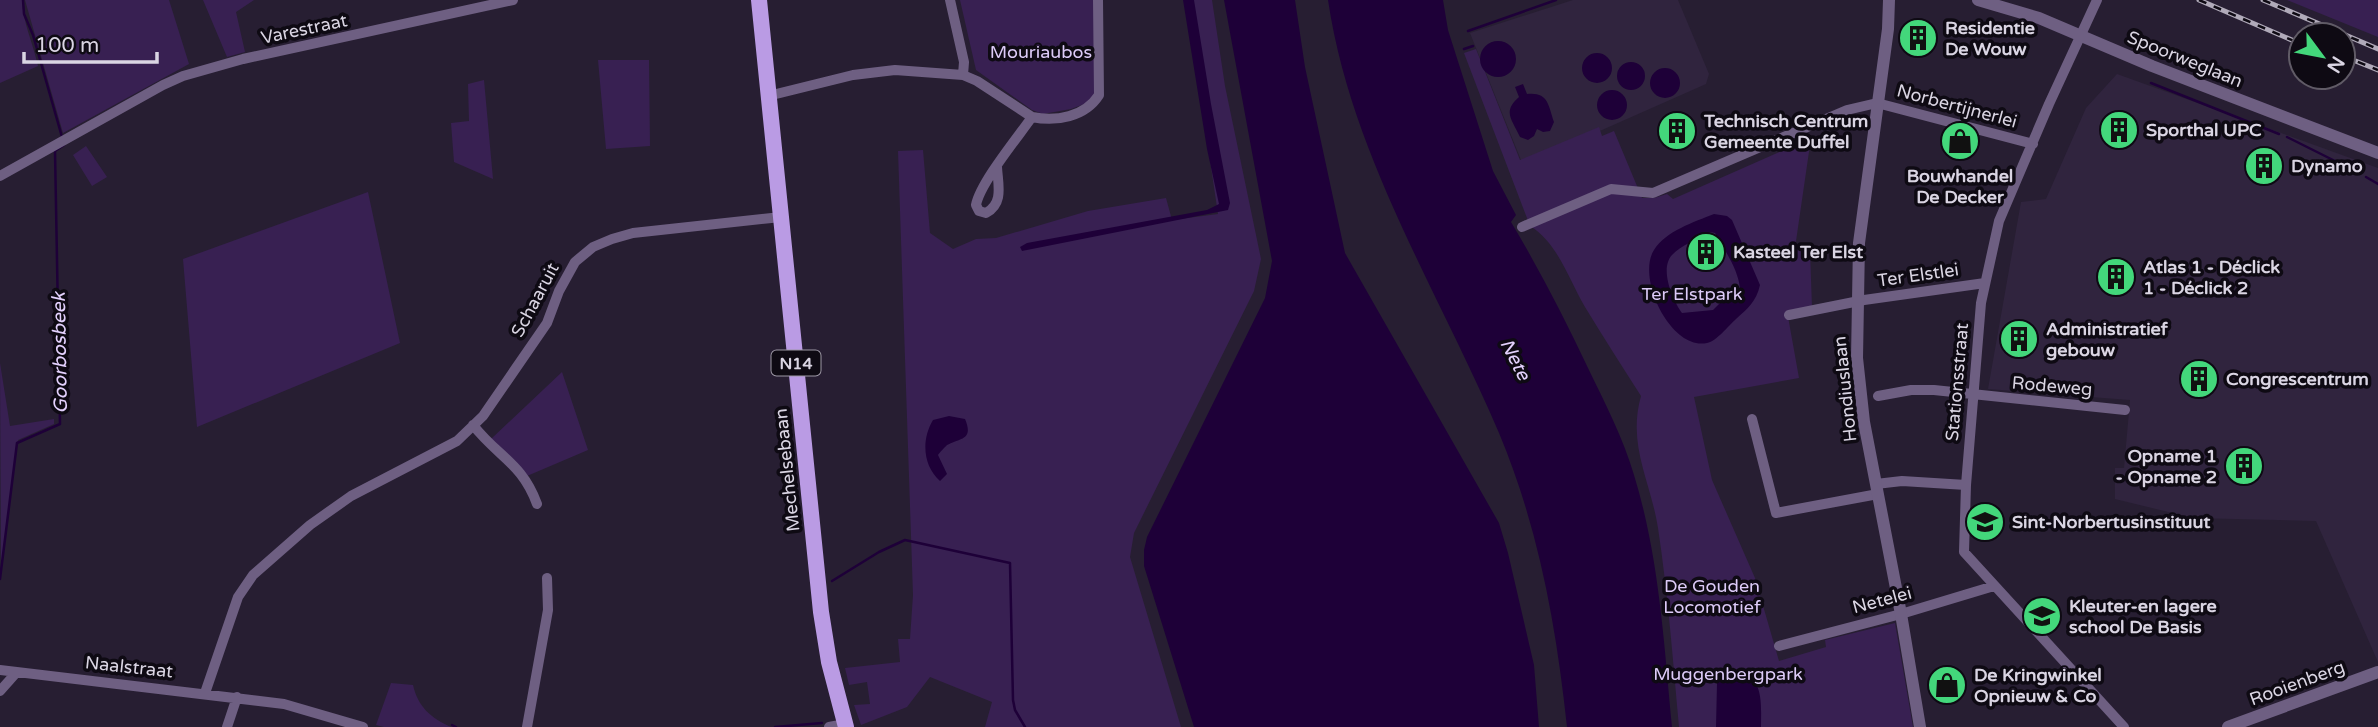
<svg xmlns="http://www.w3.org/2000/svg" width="2378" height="727" font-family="'Varela Round',sans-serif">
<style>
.built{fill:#30243e}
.green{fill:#382052}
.water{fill:#1e0038;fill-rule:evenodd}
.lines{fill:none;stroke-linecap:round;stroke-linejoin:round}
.stream{stroke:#1e0038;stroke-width:2.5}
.minor{stroke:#6e5f82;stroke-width:10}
.tertiary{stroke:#6e5f82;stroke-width:12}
.primary{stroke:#ba9be4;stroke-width:16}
.rail-casing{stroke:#b0aab9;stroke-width:5}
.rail{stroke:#0e0a13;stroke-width:2.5;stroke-dasharray:8;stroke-linecap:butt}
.labels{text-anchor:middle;stroke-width:7;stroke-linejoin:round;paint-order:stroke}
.shield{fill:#0e0a13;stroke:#9d98a5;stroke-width:2}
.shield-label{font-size:16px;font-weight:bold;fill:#dad5e3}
.poi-label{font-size:18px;font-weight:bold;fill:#dad5e3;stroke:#0e0a13;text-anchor:start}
.street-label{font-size:18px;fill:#dad5e3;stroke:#0e0a13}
.park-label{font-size:18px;fill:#ddcbf8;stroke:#0e0a13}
.water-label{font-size:19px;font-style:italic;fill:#e3d1fd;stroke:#0e0a13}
</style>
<rect width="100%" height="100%" fill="#271e32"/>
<!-- built -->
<path class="built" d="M 1573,0 L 1678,0 L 1709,74 L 1706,84 L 1523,165 L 1470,33 Z
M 2117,74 L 2378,168 L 2378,662 L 2316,521 L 2193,518 L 2115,499 L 2115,468 L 2124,468 L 2130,400 L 1988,389 L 2021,202 L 2046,199 L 2086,108 Z"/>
<!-- green -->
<path class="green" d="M 0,0 L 22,0 C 23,23 33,43 38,66 L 0,83 Z
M 25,0 L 169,0 L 189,64 L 63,133 Z
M 203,0 L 254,0 L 236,12 L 245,52 L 227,57 Z
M 960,0 L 1094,0 L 1095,93 L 1087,103 L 1071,109 L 1043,114 L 1032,110 L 976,70 Z
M 1186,0 L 1212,0 L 1225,86 L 1261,259 L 1254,291 L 1134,533 L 1130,557 L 1181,727 L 985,727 L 992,702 L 930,677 L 907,707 L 861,725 L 854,705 L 870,704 L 867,682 L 849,685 L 845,668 L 900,662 L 898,639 L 910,639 L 913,595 L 898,151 L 923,150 L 930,233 L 953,249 L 976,239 L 996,238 L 1088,211 L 1166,198 L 1172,220 L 1218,214 Z
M 2287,0 L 2378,0 L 2378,37 Z
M 1476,49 L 1520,160 L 1599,127 L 1602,136 L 1614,131 L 1642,198 L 1654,198 L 1667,194 L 1673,199 L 1811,138 L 1795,248 L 1810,251 L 1812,307 L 1787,311 L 1799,378 L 1694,397 L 1712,480 L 1755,578 L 1779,661 L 1826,647 L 1825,640 L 1895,623 L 1913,727 L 1679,727 C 1673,661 1668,594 1658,528 C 1651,482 1627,445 1641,396 C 1622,366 1603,337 1585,307 C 1569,280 1558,243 1530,226 L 1464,53 Z
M 598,60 L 649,60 L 650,146 L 606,149 Z
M 484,80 L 493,179 L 454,162 L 451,123 L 469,121 L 468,84 Z
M 86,146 L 107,177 L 92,186 L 73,155 Z
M 368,192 L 400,343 L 197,427 L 183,259 Z
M 0,363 L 10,426 L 54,419 L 54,424 L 18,440 L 1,569 Z
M 562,372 L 588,450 L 527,476 L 491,439 Z
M 391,683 L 413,685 C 418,707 431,718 451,727 L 384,727 L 376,725 Z"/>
<!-- water -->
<path class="water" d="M 1183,0 L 1194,0 L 1211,104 L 1230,203 L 1228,210 L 1022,251 L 1020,247 L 1027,243 L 1207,210 L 1219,204 L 1207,149 Z
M 1224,0 L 1295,0 L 1305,67 L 1345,253 L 1499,523 L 1508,553 L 1534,665 L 1539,727 L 1194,727 L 1144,566 L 1144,550 L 1147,537 L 1265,298 L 1272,261 Z
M 1328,0 L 1443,0 L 1448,30 L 1493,171 L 1516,215 L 1511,222 C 1539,269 1565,319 1588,368 C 1605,403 1623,438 1634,475 C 1659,556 1664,643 1672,727 L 1567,727 C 1556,625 1539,529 1499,433 C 1439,292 1351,155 1328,0 Z
M1480 59a18 18 0 1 1 36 0a18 18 0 1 1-36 0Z
M1582 68a15 15 0 1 1 30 0a15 15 0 1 1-30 0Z
M1617 76a14 14 0 1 1 28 0a14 14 0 1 1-28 0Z
M1650 83a15 15 0 1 1 30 0a15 15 0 1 1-30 0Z
M 1523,84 L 1527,94 C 1548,92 1548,104 1554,122 L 1550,131 L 1543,132 L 1537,129 L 1534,136 L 1528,140 L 1520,137 C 1512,119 1502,112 1519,97 L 1515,87 Z
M1597 105a15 15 0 1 1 30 0a15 15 0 1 1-30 0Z
M 1714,214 L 1727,216 L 1732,220 L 1760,285 C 1756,302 1748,308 1736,319 C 1728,326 1717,341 1707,343 C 1671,351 1636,278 1654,250 C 1666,231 1694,222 1714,214 ZM 1710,232 L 1715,233 C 1724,249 1738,269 1740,288 L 1737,292 L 1731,292 L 1713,310 L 1682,313 C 1673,301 1659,269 1672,255 C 1681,245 1698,239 1710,232 Z
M 949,416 L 965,419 C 974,440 960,438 947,445 C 945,447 940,452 938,455 L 947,474 L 940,481 C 923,466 921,440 933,420 Z
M 1743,671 C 1764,682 1761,706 1761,727 L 1716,727 L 1717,683 L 1720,675 L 1728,672 Z"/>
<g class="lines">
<!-- stream -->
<path class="stream" d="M 23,0 L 24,14 L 33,35 L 62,137
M 1468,31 L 1556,0
M 1464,49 L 1473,46
M 2151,83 L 2279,134
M 2287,137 L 2357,172
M 2366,177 L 2378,184
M 0,579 L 17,443 L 60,424 L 55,151 L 64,145
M 832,581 L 879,552 L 905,540 L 1010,563 L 1013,700 L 1015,710 L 1025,727
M 452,725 L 456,727
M 775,727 L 822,723"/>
<!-- minor -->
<path class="minor" d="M 950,0 L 964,62 L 963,75
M 2097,0 L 2049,104 L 1999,221 L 1981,303 L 1966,485 L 1964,552 L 2124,727
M 768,96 L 853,75 L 895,70 L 963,75 L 977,81 L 1032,117
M 997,167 C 998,185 1004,203 986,213 L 979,211 L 976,205 C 980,183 1018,137 1032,117 C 1056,122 1085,117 1099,95 L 1098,0
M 0,176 L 163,85 L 183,76 L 243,59 L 513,0
M 1522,227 L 1611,189 L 1653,193 L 1847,110 L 1877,103 L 2033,144
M 1789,315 L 1864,300 L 1985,283
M 1878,396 L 1911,390 L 1934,390 L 2125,410
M 1752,419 L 1776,513 L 1878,494
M 473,425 C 498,457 522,463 537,504
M 1876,484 L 1902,481 L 1966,485
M 1779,646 L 1901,614 L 1994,586
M 0,670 L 284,704 L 363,727
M 0,691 L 16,673
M 205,693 L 238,597 L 253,575 L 310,525 L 351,496 L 457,441 L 483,416 L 547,323 L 559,291 L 575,262 L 593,247 L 612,239 L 633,233 L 781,217
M 227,727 L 237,697
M 527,727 L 548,610 L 547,578
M 829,727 L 845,724"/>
<!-- tertiary -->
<path class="tertiary" d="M 1889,0 L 1888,29 L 1859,243 L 1857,358 L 1864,422 L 1901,614 L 1920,727
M 1978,0 L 2039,18 L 2152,66 L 2378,153
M 2228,727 L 2378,672"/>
<!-- primary -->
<path class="primary" d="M 759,0 L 821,612 L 829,662 L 846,727"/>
<defs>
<path id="rail" d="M 2199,0 L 2301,44
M 2263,0 L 2378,49
M 2343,56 L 2378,70"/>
</defs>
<!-- rail casing -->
<use href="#rail" class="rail-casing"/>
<!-- rail -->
<use href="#rail" class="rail"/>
</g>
<!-- icons -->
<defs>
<symbol id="building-disc" viewBox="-11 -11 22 22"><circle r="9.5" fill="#43d77b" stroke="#0e0a13"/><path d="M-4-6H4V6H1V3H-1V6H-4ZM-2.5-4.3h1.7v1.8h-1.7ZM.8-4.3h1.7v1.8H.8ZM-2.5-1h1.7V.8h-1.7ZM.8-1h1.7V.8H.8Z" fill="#111"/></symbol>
<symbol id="shop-disc" viewBox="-11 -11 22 22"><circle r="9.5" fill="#43d77b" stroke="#0e0a13"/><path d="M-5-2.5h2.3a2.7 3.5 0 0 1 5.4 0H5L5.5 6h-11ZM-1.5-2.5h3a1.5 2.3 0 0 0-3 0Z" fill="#111"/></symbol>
<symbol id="school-disc" viewBox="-11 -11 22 22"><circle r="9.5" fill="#43d77b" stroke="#0e0a13"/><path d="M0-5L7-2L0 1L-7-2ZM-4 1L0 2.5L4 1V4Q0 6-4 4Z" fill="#111"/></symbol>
</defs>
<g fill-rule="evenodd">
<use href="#building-disc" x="1896" y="16" width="44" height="44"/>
<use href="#building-disc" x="2097" y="108" width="44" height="44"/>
<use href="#building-disc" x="1655" y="109" width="44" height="44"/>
<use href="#shop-disc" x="1938" y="119" width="44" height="44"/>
<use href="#building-disc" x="2242" y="144" width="44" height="44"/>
<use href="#building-disc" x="1684" y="230" width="44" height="44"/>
<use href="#building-disc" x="2094" y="255" width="44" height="44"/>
<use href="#building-disc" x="1997" y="317" width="44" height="44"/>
<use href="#building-disc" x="2177" y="357" width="44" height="44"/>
<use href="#building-disc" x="2222" y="444" width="44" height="44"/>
<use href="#school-disc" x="1963" y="500" width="44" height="44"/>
<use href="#school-disc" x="2020" y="594" width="44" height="44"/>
<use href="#shop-disc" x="1925" y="663" width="44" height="44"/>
</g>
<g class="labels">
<!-- shield labels -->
<rect class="shield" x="771.5" y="350.5" width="49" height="25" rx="5"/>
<g class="shield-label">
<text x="796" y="369">N14</text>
</g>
<!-- poi labels -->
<g class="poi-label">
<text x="1945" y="34">Residentie<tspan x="1945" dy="21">De Wouw</tspan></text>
<text x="1704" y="127">Technisch Centrum<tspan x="1704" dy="21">Gemeente Duffel</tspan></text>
<text x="2146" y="136">Sporthal UPC</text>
<text x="2291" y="172">Dynamo</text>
<text x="1960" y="182" text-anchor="middle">Bouwhandel<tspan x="1960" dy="21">De Decker</tspan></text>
<text x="1733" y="258">Kasteel Ter Elst</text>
<text x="2143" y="273">Atlas 1 - Déclick<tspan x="2143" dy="21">1 - Déclick 2</tspan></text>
<text x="2046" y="335">Administratief<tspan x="2046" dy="21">gebouw</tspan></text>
<text x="2226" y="385">Congrescentrum</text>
<text x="2217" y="462" text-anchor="end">Opname 1<tspan x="2217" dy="21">- Opname 2</tspan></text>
<text x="2012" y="528">Sint-Norbertusinstituut</text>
<text x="2069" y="612">Kleuter-en lagere<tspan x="2069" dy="21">school De Basis</tspan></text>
<text x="1974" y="681">De Kringwinkel<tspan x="1974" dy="21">Opnieuw &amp; Co</tspan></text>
</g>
<!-- street labels -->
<g class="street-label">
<text transform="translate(304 29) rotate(-12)" y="6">Varestraat</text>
<text transform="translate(2185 59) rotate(22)" y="6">Spoorweglaan</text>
<text transform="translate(1957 106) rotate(15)" y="6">Norbertijnerlei</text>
<text transform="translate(1918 275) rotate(-8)" y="6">Ter Elstlei</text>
<text transform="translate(535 300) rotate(-62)" y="6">Schaaruit</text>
<text transform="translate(1957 382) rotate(-85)" y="6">Stationsstraat</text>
<text transform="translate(2052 386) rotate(5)" y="6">Rodeweg</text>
<text transform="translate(1845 389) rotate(-96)" y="6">Hondiuslaan</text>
<text transform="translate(787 470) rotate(-96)" y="6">Mechelsebaan</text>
<text transform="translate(1882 600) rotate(-15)" y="6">Netelei</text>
<text transform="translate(129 667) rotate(6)" y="6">Naalstraat</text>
<text transform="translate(2297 683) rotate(-20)" y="6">Rooienberg</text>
</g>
<!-- park labels -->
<g class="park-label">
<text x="1041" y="58">Mouriaubos</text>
<text x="1692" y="300">Ter Elstpark</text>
<text x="1712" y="592">De Gouden<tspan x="1712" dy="21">Locomotief</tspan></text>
<text x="1728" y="680">Muggenbergpark</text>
</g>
<!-- water labels -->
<g class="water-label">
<text transform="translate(59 353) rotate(-91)" y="7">Goorbosbeek</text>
<text transform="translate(1516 359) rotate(63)" y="7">Nete</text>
</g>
</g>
<!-- north arrow -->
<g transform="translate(2322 56) rotate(122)"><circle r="33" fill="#0e0a13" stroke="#605b66" stroke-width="2"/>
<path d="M0-5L12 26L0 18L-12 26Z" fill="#43d77b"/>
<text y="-10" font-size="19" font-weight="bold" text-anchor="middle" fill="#dad5e3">N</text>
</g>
<!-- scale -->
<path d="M24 52v10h133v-10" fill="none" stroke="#dad5e3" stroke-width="3.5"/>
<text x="35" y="52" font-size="21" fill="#dad5e3" stroke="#0e0a13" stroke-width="5" paint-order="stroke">100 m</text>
</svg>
